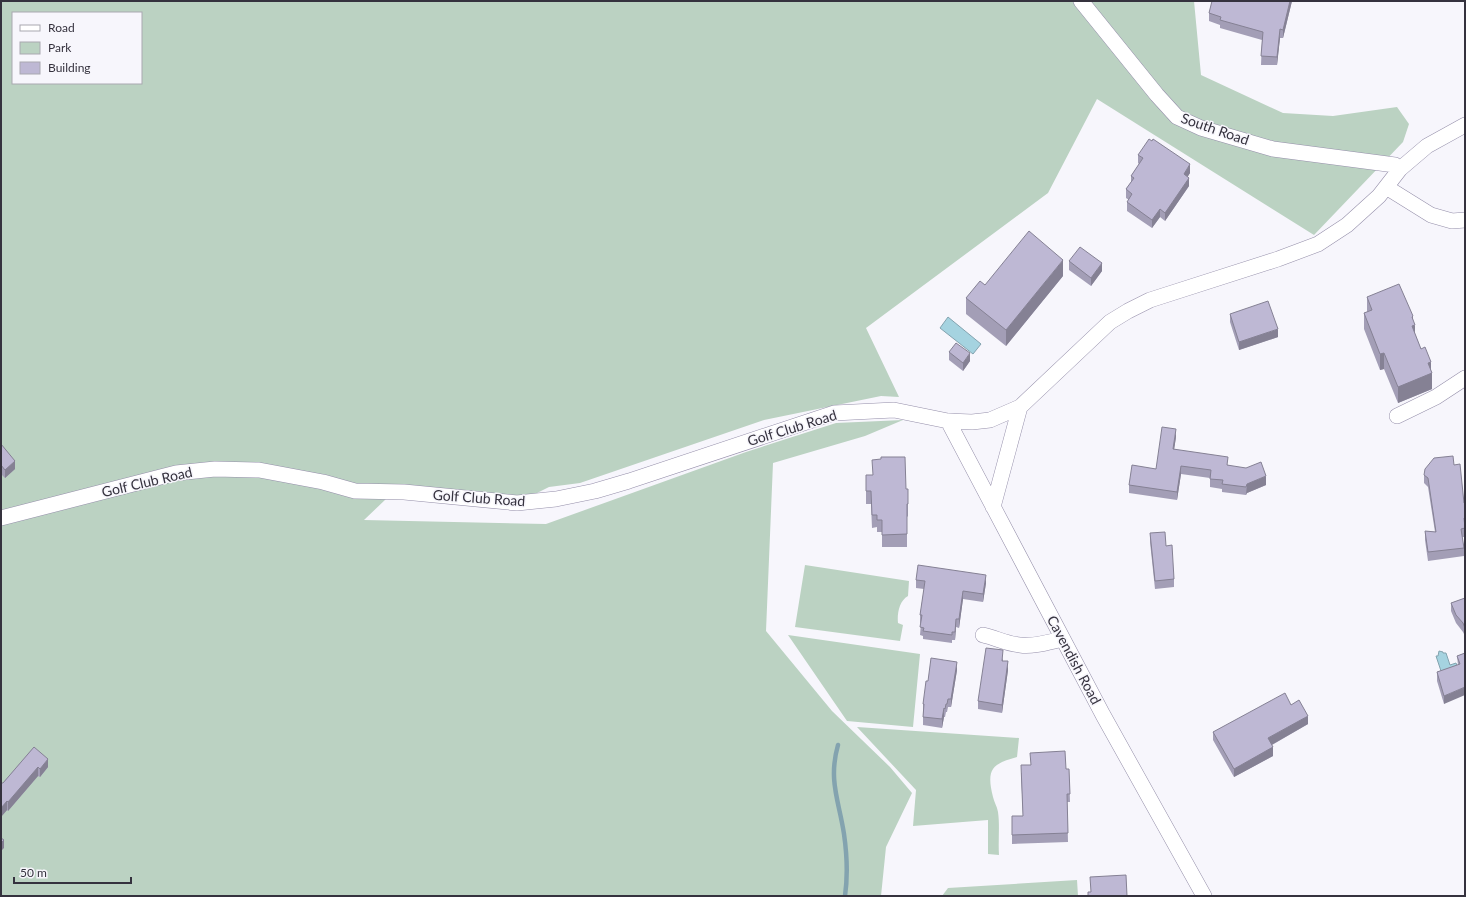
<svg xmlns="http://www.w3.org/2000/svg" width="1466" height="897" font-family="Lato,sans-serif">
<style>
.green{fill:#bbd2c2;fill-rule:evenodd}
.water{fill:#a5d3e0;stroke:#83a3af}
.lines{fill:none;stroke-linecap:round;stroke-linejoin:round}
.stream{stroke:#83a3af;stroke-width:4.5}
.minor-casing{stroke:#958faa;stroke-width:16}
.minor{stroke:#fff;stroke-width:15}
.wall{fill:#a39eb6}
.shaded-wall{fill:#858194}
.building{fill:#beb8d4;stroke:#858194}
.labels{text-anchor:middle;stroke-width:3;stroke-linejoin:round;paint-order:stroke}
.street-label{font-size:14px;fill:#35323e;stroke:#f7f6fc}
</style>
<rect width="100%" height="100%" fill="#f7f6fc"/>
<!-- green -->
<path class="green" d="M 1,1 L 1194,1 L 1201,75 L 1283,113 L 1333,116 L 1397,107 L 1409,124 L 1403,142 L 1314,235 L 1097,99 L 1048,193 L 866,328 L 899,397 L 881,396 L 764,420 L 580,483 L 549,487 L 517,503 L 386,499 L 364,520 L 546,524 L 746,452 L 836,423 L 903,420 L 865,436 L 773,463 L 766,631 L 832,711 L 890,767 L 912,793 L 886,847 L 881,896 L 1,896 ZM 13,13 L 141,13 L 141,83 L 13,83 Z
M 805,565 L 909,581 L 908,596 C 899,601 897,614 898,623 L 903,625 L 900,641 L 795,627 Z
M 788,635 L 920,654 L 913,727 L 847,721 Z
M 857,727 L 1019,738 L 1017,757 C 992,764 986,769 993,797 C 994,802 997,806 998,812 C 1000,826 998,841 999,855 L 988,854 L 988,820 L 913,826 L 916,790 Z
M 1077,880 L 1078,896 L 942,896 L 948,888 Z"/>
<!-- water -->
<path class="water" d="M 948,317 L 981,344 L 973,354 L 940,328 Z
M 1439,651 L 1443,652 L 1443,653 L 1446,653 L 1450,665 L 1456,663 L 1459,671 L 1443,677 L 1436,656 L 1438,656 Z"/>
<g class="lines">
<!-- stream -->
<path class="stream" d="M 838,745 C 828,780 839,801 844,834 C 847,855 848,875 845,896"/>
<defs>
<path id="minor" d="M 1081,1 L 1157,95 L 1177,117 L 1201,128 L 1273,149 L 1395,165 L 1400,169
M 1386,187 L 1431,215 L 1452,221 L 1465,220
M 1397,416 L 1436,397 L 1465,378
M 948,421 L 1103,715 L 1204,896
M 993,507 L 1020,407 L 1110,322 L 1128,311 L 1150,300 L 1278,259 L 1318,244 L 1347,225 L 1379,196 L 1400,169 L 1427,146 L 1465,125
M 1,518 L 176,473 L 215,469 L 259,470 L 323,482 L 355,491 L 404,492 L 517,503 L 556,499 L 595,491 L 629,481 L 834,413 L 894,410 L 948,421 L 972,422 L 990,420 L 1020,407
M 983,635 C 996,638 1007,644 1020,645 C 1033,647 1049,642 1063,639"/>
</defs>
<!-- minor casing -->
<use href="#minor" class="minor-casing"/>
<!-- minor -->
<use href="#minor" class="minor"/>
</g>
<!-- wall -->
<path class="wall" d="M 1292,1 L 1283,38 L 1280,38 L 1277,65 L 1261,65 L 1262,40 L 1220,28 L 1220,25 L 1209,21 L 1209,13 Z
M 1138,155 L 1190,173 L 1187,177 L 1189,186 L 1165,221 L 1160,217 L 1152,228 L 1127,211 L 1127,202 L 1129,200 L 1126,198 L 1126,189 L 1131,182 L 1131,176 L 1139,164 L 1138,163 Z
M 1069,261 L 1102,271 L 1091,286 L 1069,270 Z
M 1063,276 L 1006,346 L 966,314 L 966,298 Z
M 1367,297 L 1413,321 L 1415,334 L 1421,349 L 1431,370 L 1432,389 L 1398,403 L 1384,369 L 1380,370 L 1364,329 L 1364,313 L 1367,312 Z
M 1230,314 L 1278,337 L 1239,350 L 1230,322 Z
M 949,352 L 970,361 L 963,371 L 949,360 Z
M 1176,437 L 1174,449 L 1228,465 L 1266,485 L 1247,493 L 1246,495 L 1222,492 L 1222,489 L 1210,487 L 1210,478 L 1181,474 L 1177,500 L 1129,493 L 1129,485 L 1156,469 Z
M 1,444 L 15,469 L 5,478 L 1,474 Z
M 1454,465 L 1464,503 L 1465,503 L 1465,537 L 1462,537 L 1464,548 L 1464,556 L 1428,561 L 1425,540 L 1425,531 L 1435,532 L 1428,487 L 1424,483 L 1424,475 Z
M 866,475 L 906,489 L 908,489 L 908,516 L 907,517 L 907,547 L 882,547 L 882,532 L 877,532 L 877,527 L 872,528 L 871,504 L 866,504 Z
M 1150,533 L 1166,546 L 1174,579 L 1174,587 L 1155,589 L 1150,542 Z
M 916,580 L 986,583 L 983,602 L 963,599 L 959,628 L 956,627 L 955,640 L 952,640 L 952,643 L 923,639 L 923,636 L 920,635 L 921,623 L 920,623 L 920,615 L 924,589 L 916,588 Z
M 1465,598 L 1465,636 L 1463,632 L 1456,623 L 1451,611 L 1451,603 Z
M 1465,653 L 1444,704 L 1437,681 L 1437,672 L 1458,665 L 1457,656 Z
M 1003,658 L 1003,661 L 1008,670 L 1002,713 L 978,709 L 978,701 Z
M 957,670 L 951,707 L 948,707 L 947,712 L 946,712 L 945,717 L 944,717 L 942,728 L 923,725 L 923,704 L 928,681 Z
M 1291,705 L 1308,724 L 1272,745 L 1273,756 L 1234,777 L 1213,740 L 1213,732 Z
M 34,747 L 48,767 L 40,777 L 38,776 L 8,811 L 7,810 L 1,817 L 1,783 L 3,783 Z
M 1066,769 L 1069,769 L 1070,802 L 1067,802 L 1068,842 L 1012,844 L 1012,816 L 1023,816 L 1021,773 Z"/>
<!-- shaded-wall -->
<path class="shaded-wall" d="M 1290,1 L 1292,1 L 1283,38 L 1283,30 Z
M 1280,29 L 1280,38 L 1277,65 L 1277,57 Z
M 1190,164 L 1190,173 L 1184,183 L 1184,174 Z
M 1189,178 L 1189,186 L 1165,221 L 1165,213 Z
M 1160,209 L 1160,217 L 1152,228 L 1152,220 Z
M 1063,260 L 1063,276 L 1006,346 L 1006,330 Z
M 1102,263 L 1102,271 L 1091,286 L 1091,278 Z
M 1413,316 L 1413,326 L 1415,325 L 1415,341 L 1412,342 L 1412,317 Z
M 1278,329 L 1278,337 L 1239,350 L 1239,342 Z
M 970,353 L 970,361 L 963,371 L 963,363 Z
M 1384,353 L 1384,369 L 1380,370 L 1380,354 Z
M 1431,362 L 1431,373 L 1432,373 L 1432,389 L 1398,403 L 1398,387 L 1428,363 Z
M 1176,429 L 1176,437 L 1173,457 L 1173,449 Z
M 15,461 L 15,469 L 5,478 L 5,470 Z
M 1181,466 L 1181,474 L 1177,500 L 1177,492 Z
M 1266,476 L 1266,485 L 1247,493 L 1246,495 L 1247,484 Z
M 986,575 L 986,583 L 983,602 L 983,594 Z
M 963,591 L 963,599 L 959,628 L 959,619 Z
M 956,619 L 956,627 L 955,640 L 955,632 Z
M 1008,661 L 1008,670 L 1002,713 L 1002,705 Z
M 957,662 L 957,670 L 951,707 L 951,699 Z
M 1465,687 L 1465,695 L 1444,704 L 1444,696 Z
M 944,708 L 944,717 L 942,728 L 942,719 Z
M 1308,716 L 1308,724 L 1268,747 L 1268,738 Z
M 1273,747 L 1273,756 L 1234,777 L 1234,769 Z
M 48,759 L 48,767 L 40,777 L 40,769 Z
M 38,767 L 38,776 L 8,811 L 8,802 Z
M 7,801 L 7,810 L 1,817 L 1,808 Z
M 4,840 L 4,848 L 1,851 L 1,843 Z"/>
<!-- building -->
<path class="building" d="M 1212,1 L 1290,1 L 1283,30 L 1280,29 L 1277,57 L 1261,56 L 1263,32 L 1220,20 L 1221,17 L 1209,13 Z
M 1149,139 L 1152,141 L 1153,139 L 1190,164 L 1184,174 L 1189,178 L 1165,213 L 1160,209 L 1152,220 L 1127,202 L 1132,194 L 1126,189 L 1134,178 L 1131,176 L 1143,158 L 1138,155 Z
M 1029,231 L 1063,260 L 1006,330 L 966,298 L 980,281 L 985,285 Z
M 1080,247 L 1102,263 L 1091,278 L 1069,261 Z
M 1399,284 L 1413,316 L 1412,317 L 1415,325 L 1412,326 L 1421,349 L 1425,347 L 1431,362 L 1428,363 L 1432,373 L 1398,387 L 1384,353 L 1380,354 L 1364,313 L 1372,310 L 1367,297 Z
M 1268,301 L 1278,329 L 1239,342 L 1230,314 Z
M 956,343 L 970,353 L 963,363 L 949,352 Z
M 1162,427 L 1176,429 L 1173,449 L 1228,457 L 1227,465 L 1246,468 L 1261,462 L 1266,476 L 1247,484 L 1246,487 L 1222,484 L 1223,480 L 1210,479 L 1211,470 L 1181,466 L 1177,492 L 1129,485 L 1132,465 L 1156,469 Z
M 1,444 L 15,461 L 5,470 L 1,465 Z
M 1453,456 L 1454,465 L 1460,464 L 1464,503 L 1465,503 L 1465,518 L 1464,518 L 1465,528 L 1461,529 L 1464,548 L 1428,552 L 1425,531 L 1436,532 L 1428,478 L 1424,475 L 1425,469 L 1434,458 Z
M 881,457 L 905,457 L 906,489 L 908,489 L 908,504 L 907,504 L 907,534 L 882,535 L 882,520 L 877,520 L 877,515 L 872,515 L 871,491 L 866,491 L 866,475 L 873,475 L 872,460 L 881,459 Z
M 1165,532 L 1166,546 L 1172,545 L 1174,579 L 1155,581 L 1150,533 Z
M 918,565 L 986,575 L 983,594 L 963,591 L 959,619 L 956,619 L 955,632 L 952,632 L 952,635 L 923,631 L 924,628 L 920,627 L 922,615 L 920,615 L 925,581 L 916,580 Z
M 1465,598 L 1465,628 L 1463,623 L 1456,615 L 1451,603 Z
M 986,648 L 1003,650 L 1002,661 L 1008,661 L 1002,705 L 978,701 Z
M 1465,653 L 1465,687 L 1444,696 L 1437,672 L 1460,664 L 1457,656 Z
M 931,658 L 957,662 L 951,699 L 948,699 L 947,704 L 946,704 L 945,709 L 944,708 L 942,719 L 923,717 L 924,704 L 923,704 L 926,681 L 928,681 Z
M 1285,693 L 1291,705 L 1299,700 L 1308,716 L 1268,738 L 1273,747 L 1234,769 L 1213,732 Z
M 34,747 L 48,759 L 40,769 L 38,767 L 8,802 L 7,801 L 1,808 L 1,783 L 3,783 Z
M 1065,751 L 1066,769 L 1069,769 L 1070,794 L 1067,794 L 1068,833 L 1012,835 L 1012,816 L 1023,816 L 1021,765 L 1031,765 L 1030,753 Z
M 1,838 L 4,840 L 1,843 Z
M 1126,875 L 1127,896 L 1088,896 L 1088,892 L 1091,892 L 1090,877 Z"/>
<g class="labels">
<!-- street labels -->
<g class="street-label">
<text transform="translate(1215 129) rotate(19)" y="5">South Road</text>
<text transform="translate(792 428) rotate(-17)" y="5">Golf Club Road</text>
<text transform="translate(147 482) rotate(-13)" y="5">Golf Club Road</text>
<text transform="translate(479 498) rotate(4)" y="5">Golf Club Road</text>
<text transform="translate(1074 660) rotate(62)" y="5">Cavendish Road</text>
</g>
</g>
<!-- border -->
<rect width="1466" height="897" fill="none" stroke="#35323e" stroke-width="4"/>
<!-- legend -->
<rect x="12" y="12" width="130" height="72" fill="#f7f6fc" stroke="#a9a8b0"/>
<rect x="20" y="25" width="20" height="6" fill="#ffffff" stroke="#a9a8b0"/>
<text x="48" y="32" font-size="12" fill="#35323e">Road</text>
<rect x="20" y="42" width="20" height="12" fill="#bbd2c2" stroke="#a9a8b0"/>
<text x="48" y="52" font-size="12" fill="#35323e">Park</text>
<rect x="20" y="62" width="20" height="12" fill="#beb8d4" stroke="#a9a8b0"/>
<text x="48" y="72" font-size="12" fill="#35323e">Building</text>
<!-- scale -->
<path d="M14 877v6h117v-6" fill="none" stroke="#35323e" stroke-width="2"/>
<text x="20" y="877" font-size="12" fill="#35323e" stroke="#f7f6fc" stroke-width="3" paint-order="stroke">50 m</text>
</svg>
